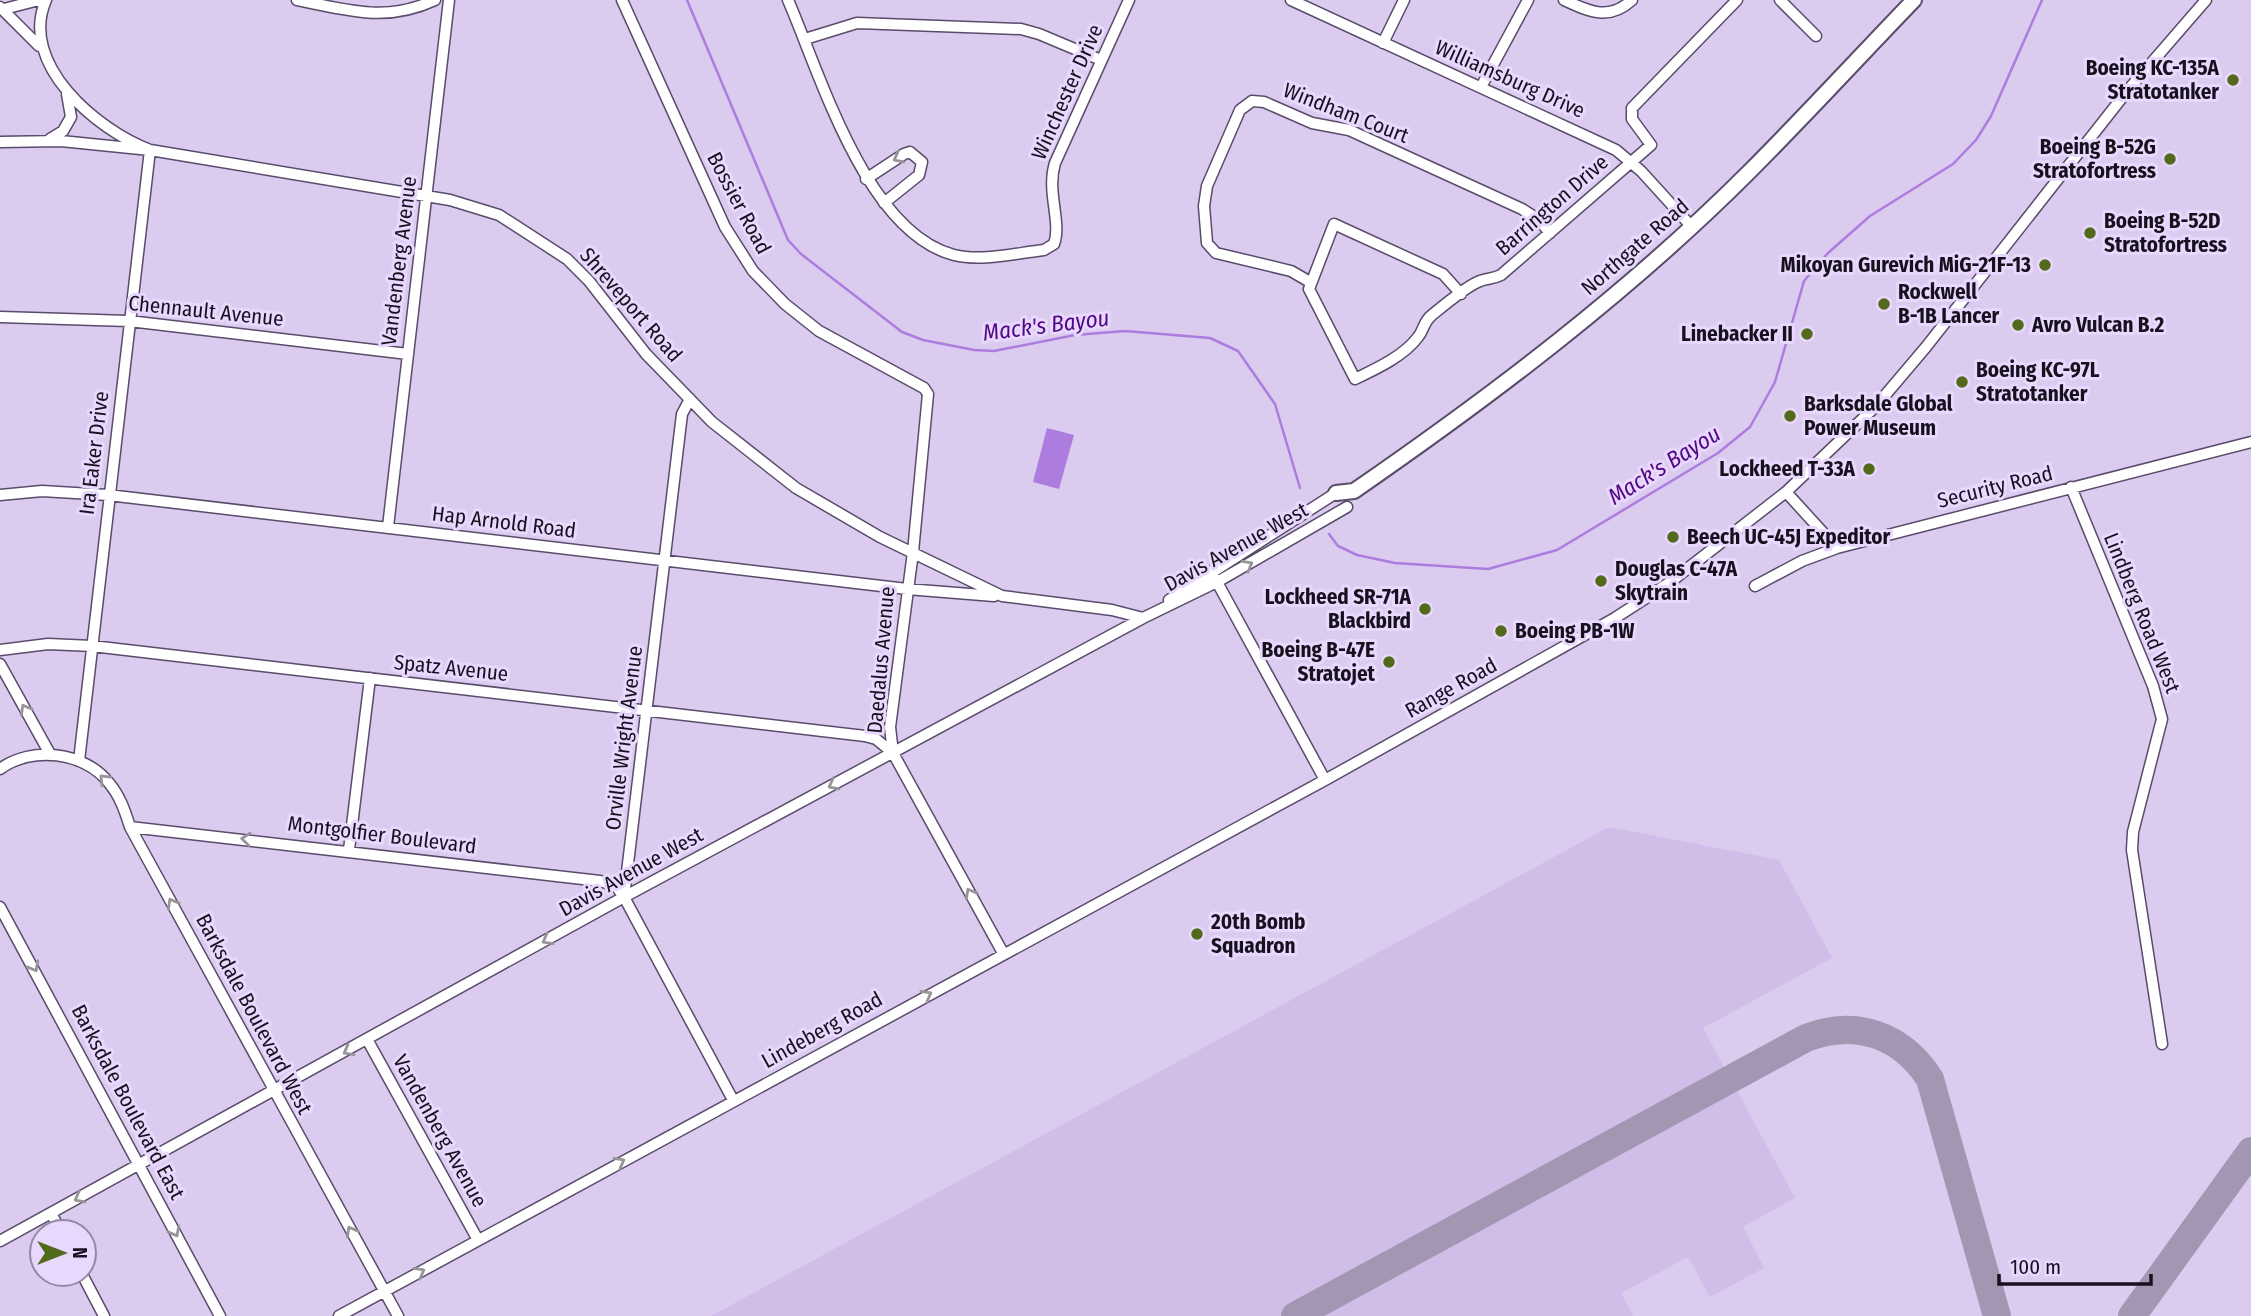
<svg xmlns="http://www.w3.org/2000/svg" width="2251" height="1316" font-family="'Fira Sans Condensed',sans-serif">
<style>
.built{fill:#d0bde8}
.water{fill:#ac7ddf}
.lines{fill:none;stroke-linecap:round;stroke-linejoin:round}
.stream{stroke:#ac7ddf;stroke-width:2.5}
.taxiway{stroke:#a396b3;stroke-width:28}
.street-casing{stroke:#594b6a;stroke-width:13}
.secondary-casing{stroke:#594b6a;stroke-width:18}
.street{stroke:#fff;stroke-width:10}
.secondary{stroke:#fff;stroke-width:14}
.oneway{stroke:#97949a}
.poi-dot{fill:#536a1b;stroke:#e8d8fd;stroke-width:2.5}
.labels{text-anchor:middle;stroke-width:6;stroke-linejoin:round;paint-order:stroke}
.poi-label{font-size:21px;font-weight:bold;fill:#17111e;stroke:#e8d8fd;text-anchor:start}
.street-label{font-size:21px;fill:#17111e;stroke:#e8d8fd}
.water-label{font-size:23px;font-style:italic;fill:#520784;stroke:#e8d8fd}
</style>
<rect width="100%" height="100%" fill="#dbcbef"/>
<!-- built -->
<path class="built" d="M 1609,827 L 1779,860 L 1832,958 L 1703,1028 L 1795,1198 L 1743,1227 L 1764,1268 L 1710,1297 L 1688,1257 L 1621,1293 L 1633,1316 L 711,1316 Z"/>
<!-- water -->
<path class="water" d="M 1047,428 L 1074,435 L 1059,489 L 1033,482 Z"/>
<g class="lines">
<!-- stream -->
<path class="stream" d="M 687,0 L 788,240 L 801,254 L 902,332 L 923,340 L 974,350 L 994,351 L 1075,335 L 1125,331 L 1210,338 L 1238,351 L 1275,404 L 1300,488
M 1329,534 L 1338,546 L 1357,555 L 1395,563 L 1488,569 L 1557,550 L 1718,453 L 1750,427 L 1775,382 L 1804,281 L 1828,253 L 1870,216 L 1953,164 L 1976,140 L 1991,116 L 2042,0"/>
<!-- taxiway -->
<path class="taxiway" d="M 1295,1316 L 1806,1038 C 1855,1019 1901,1034 1930,1079 L 1997,1316
M 2132,1316 L 2251,1151"/>
<defs>
<path id="street" d="M 46,0 C 18,64 97,130 150,150 L 450,200 L 499,215 L 567,259 L 589,281 L 646,354 L 712,422 L 796,488 L 880,537 L 1002,596 L 1112,610 L 1143,618
M 297,0 C 349,10 385,23 435,0
M 622,0 L 725,227 L 753,271 L 785,304 L 819,331 L 924,388 L 928,394 L 913,552 L 890,727 L 893,753 L 1003,953
M 788,0 C 821,76 866,232 954,255 C 982,262 1016,253 1044,250 L 1054,244 C 1062,222 1046,192 1055,163 L 1129,0
M 1291,0 L 1616,150 L 1641,171 L 1691,226
M 1564,0 C 1590,12 1609,21 1632,0
M 1780,0 L 1816,36
M 0,7 L 39,46
M 4,9 L 39,0
M 805,39 L 857,23 L 1021,29 L 1039,34 L 1101,60
M 1383,43 L 1404,0
M 1481,87 L 1528,0
M 50,139 L 63,131 L 71,117 L 67,94
M 0,142 L 61,141 L 150,150 L 79,761
M 866,179 L 904,154 L 910,152 L 922,162 L 919,175 L 884,203
M 1310,282 L 1291,271 L 1216,253 L 1207,243 L 1204,206 L 1207,186 L 1240,110 L 1252,101 L 1264,102 L 1312,123 L 1349,130 L 1522,209 L 1539,220 L 1550,233
M 1461,294 L 1443,274 L 1334,224 L 1309,289 L 1355,379 C 1376,369 1404,356 1418,337 C 1424,330 1423,322 1432,315 C 1443,306 1468,285 1480,281 C 1488,278 1493,279 1501,275 L 1651,145 L 1632,119 L 1632,108 L 1737,0
M 0,317 L 129,321 L 408,354
M 690,399 L 682,414 L 624,897 L 733,1100
M 2071,487 L 2153,686 L 2162,719 L 2133,832 L 2132,850 L 2162,1044
M 1786,492 L 1837,548
M 0,495 L 42,491 L 108,495 L 907,589 L 994,596
M 388,527 L 449,0
M 1211,571 L 1325,780
M 1755,586 L 1802,561 L 1837,548 L 2251,442
M 1169,600 L 1336,493
M 0,650 L 48,644 L 92,646 L 865,736 L 876,739 L 893,753
M 0,664 L 50,754
M 0,769 C 31,746 84,751 109,783 C 120,796 125,811 130,827 L 398,1316
M 130,827 L 600,881 L 616,886 L 624,897
M 349,850 L 370,678
M 0,907 L 220,1316
M 368,1041 L 478,1240
M 51,1213 L 61,1232
M 0,1241 L 624,897 L 1143,618 L 1217,582 L 1347,507
M 82,1274 L 104,1316
M 339,1316 L 1325,780 L 1615,618 L 1669,583 L 1786,492 L 1876,406 L 1926,347 L 2128,90 L 2206,0"/>
<path id="secondary" d="M 1336,493 L 1354,491 C 1493,395 1629,292 1749,172 C 1805,116 1859,57 1914,0"/>
</defs>
<!-- street casing -->
<use href="#street" class="street-casing"/>
<!-- secondary casing -->
<use href="#secondary" class="secondary-casing"/>
<!-- street -->
<use href="#street" class="street"/>
<!-- secondary -->
<use href="#secondary" class="secondary"/>
</g>
<!-- one-way arrows -->
<defs><path id="oneway-chevron" d="M-2-3.5L2.5 0L-2 3.5" fill="none" stroke-width="1.6" stroke-linecap="round" stroke-linejoin="round" transform="scale(1.75)"/></defs>
<g class="oneway">
<use href="#oneway-chevron" transform="translate(898 158) rotate(152)"/>
<use href="#oneway-chevron" transform="translate(1248 565) rotate(-29)"/>
<use href="#oneway-chevron" transform="translate(25 709) rotate(-119)"/>
<use href="#oneway-chevron" transform="translate(104 779) rotate(-135)"/>
<use href="#oneway-chevron" transform="translate(833 785) rotate(152)"/>
<use href="#oneway-chevron" transform="translate(246 839) rotate(-174)"/>
<use href="#oneway-chevron" transform="translate(970 893) rotate(-119)"/>
<use href="#oneway-chevron" transform="translate(172 903) rotate(-119)"/>
<use href="#oneway-chevron" transform="translate(547 940) rotate(151)"/>
<use href="#oneway-chevron" transform="translate(34 967) rotate(61)"/>
<use href="#oneway-chevron" transform="translate(927 995) rotate(-29)"/>
<use href="#oneway-chevron" transform="translate(348 1051) rotate(151)"/>
<use href="#oneway-chevron" transform="translate(620 1162) rotate(-29)"/>
<use href="#oneway-chevron" transform="translate(79 1198) rotate(152)"/>
<use href="#oneway-chevron" transform="translate(351 1231) rotate(-119)"/>
<use href="#oneway-chevron" transform="translate(175 1232) rotate(62)"/>
<use href="#oneway-chevron" transform="translate(420 1272) rotate(-29)"/>
</g>
<!-- markers -->
<g class="poi-dot">
<circle cx="2233" cy="80" r="7"/>
<circle cx="2170" cy="159" r="7"/>
<circle cx="2090" cy="233" r="7"/>
<circle cx="2045" cy="265" r="7"/>
<circle cx="1884" cy="304" r="7"/>
<circle cx="2018" cy="325" r="7"/>
<circle cx="1807" cy="334" r="7"/>
<circle cx="1962" cy="382" r="7"/>
<circle cx="1790" cy="416" r="7"/>
<circle cx="1869" cy="469" r="7"/>
<circle cx="1673" cy="537" r="7"/>
<circle cx="1601" cy="581" r="7"/>
<circle cx="1425" cy="609" r="7"/>
<circle cx="1501" cy="631" r="7"/>
<circle cx="1389" cy="662" r="7"/>
<circle cx="1197" cy="934" r="7"/>
</g>
<g class="labels">
<!-- poi labels -->
<g class="poi-label">
<text x="2219" y="75" text-anchor="end">Boeing KC-135A<tspan x="2219" dy="24">Stratotanker</tspan></text>
<text x="2156" y="154" text-anchor="end">Boeing B-52G<tspan x="2156" dy="24">Stratofortress</tspan></text>
<text x="2104" y="228">Boeing B-52D<tspan x="2104" dy="24">Stratofortress</tspan></text>
<text x="2031" y="272" text-anchor="end">Mikoyan Gurevich MiG-21F-13</text>
<text x="1898" y="299">Rockwell<tspan x="1898" dy="24">B-1B Lancer</tspan></text>
<text x="2032" y="332">Avro Vulcan B.2</text>
<text x="1793" y="341" text-anchor="end">Linebacker II</text>
<text x="1976" y="377">Boeing KC-97L<tspan x="1976" dy="24">Stratotanker</tspan></text>
<text x="1804" y="411">Barksdale Global<tspan x="1804" dy="24">Power Museum</tspan></text>
<text x="1855" y="476" text-anchor="end">Lockheed T-33A</text>
<text x="1687" y="544">Beech UC-45J Expeditor</text>
<text x="1615" y="576">Douglas C-47A<tspan x="1615" dy="24">Skytrain</tspan></text>
<text x="1411" y="604" text-anchor="end">Lockheed SR-71A<tspan x="1411" dy="24">Blackbird</tspan></text>
<text x="1515" y="638">Boeing PB-1W</text>
<text x="1375" y="657" text-anchor="end">Boeing B-47E<tspan x="1375" dy="24">Stratojet</tspan></text>
<text x="1211" y="929">20th Bomb<tspan x="1211" dy="24">Squadron</tspan></text>
</g>
<!-- street labels -->
<g class="street-label">
<text transform="translate(1510 79) rotate(24)" y="7">Williamsburg Drive</text>
<text transform="translate(1067 92) rotate(-66)" y="7">Winchester Drive</text>
<text transform="translate(1346 113) rotate(21)" y="7">Windham Court</text>
<text transform="translate(739 203) rotate(62)" y="7">Bossier Road</text>
<text transform="translate(1552 205) rotate(-41)" y="7">Barrington Drive</text>
<text transform="translate(1635 247) rotate(-41)" y="7">Northgate Road</text>
<text transform="translate(399 261) rotate(-83)" y="7">Vandenberg Avenue</text>
<text transform="translate(631 305) rotate(49)" y="7">Shreveport Road</text>
<text transform="translate(206 311) rotate(6)" y="7">Chennault Avenue</text>
<text transform="translate(94 453) rotate(-83)" y="7">Ira Eaker Drive</text>
<text transform="translate(1995 487) rotate(-14)" y="7">Security Road</text>
<text transform="translate(504 522) rotate(7)" y="7">Hap Arnold Road</text>
<text transform="translate(1236 547) rotate(-29)" y="7">Davis Avenue West</text>
<text transform="translate(2142 613) rotate(68)" y="7">Lindberg Road West</text>
<text transform="translate(881 660) rotate(-85)" y="7">Daedalus Avenue</text>
<text transform="translate(451 668) rotate(6)" y="7">Spatz Avenue</text>
<text transform="translate(1451 688) rotate(-29)" y="7">Range Road</text>
<text transform="translate(624 738) rotate(-83)" y="7">Orville Wright Avenue</text>
<text transform="translate(382 835) rotate(7)" y="7">Montgolfier Boulevard</text>
<text transform="translate(631 872) rotate(-29)" y="7">Davis Avenue West</text>
<text transform="translate(254 1014) rotate(62)" y="7">Barksdale Boulevard West</text>
<text transform="translate(822 1030) rotate(-29)" y="7">Lindeberg Road</text>
<text transform="translate(128 1102) rotate(62)" y="7">Barksdale Boulevard East</text>
<text transform="translate(440 1131) rotate(61)" y="7">Vandenberg Avenue</text>
</g>
<!-- water labels -->
<g class="water-label">
<text transform="translate(1046 325) rotate(-7)" y="8">Mack's Bayou</text>
<text transform="translate(1664 465) rotate(-32)" y="8">Mack's Bayou</text>
</g>
</g>
<!-- north arrow -->
<g transform="translate(63 1253) rotate(90)"><circle r="33" fill="#e8d8fd" stroke="#9488a4" stroke-width="2"/>
<path d="M0-5L12 26L0 18L-12 26Z" fill="#536a1b"/>
<text y="-10" font-size="19" font-weight="bold" text-anchor="middle" fill="#17111e">N</text>
</g>
<!-- scale -->
<path d="M1999 1274v10h152v-10" fill="none" stroke="#17111e" stroke-width="3.5"/>
<text x="2010" y="1274" font-size="21" fill="#17111e" stroke="#e8d8fd" stroke-width="5" paint-order="stroke">100 m</text>
</svg>
